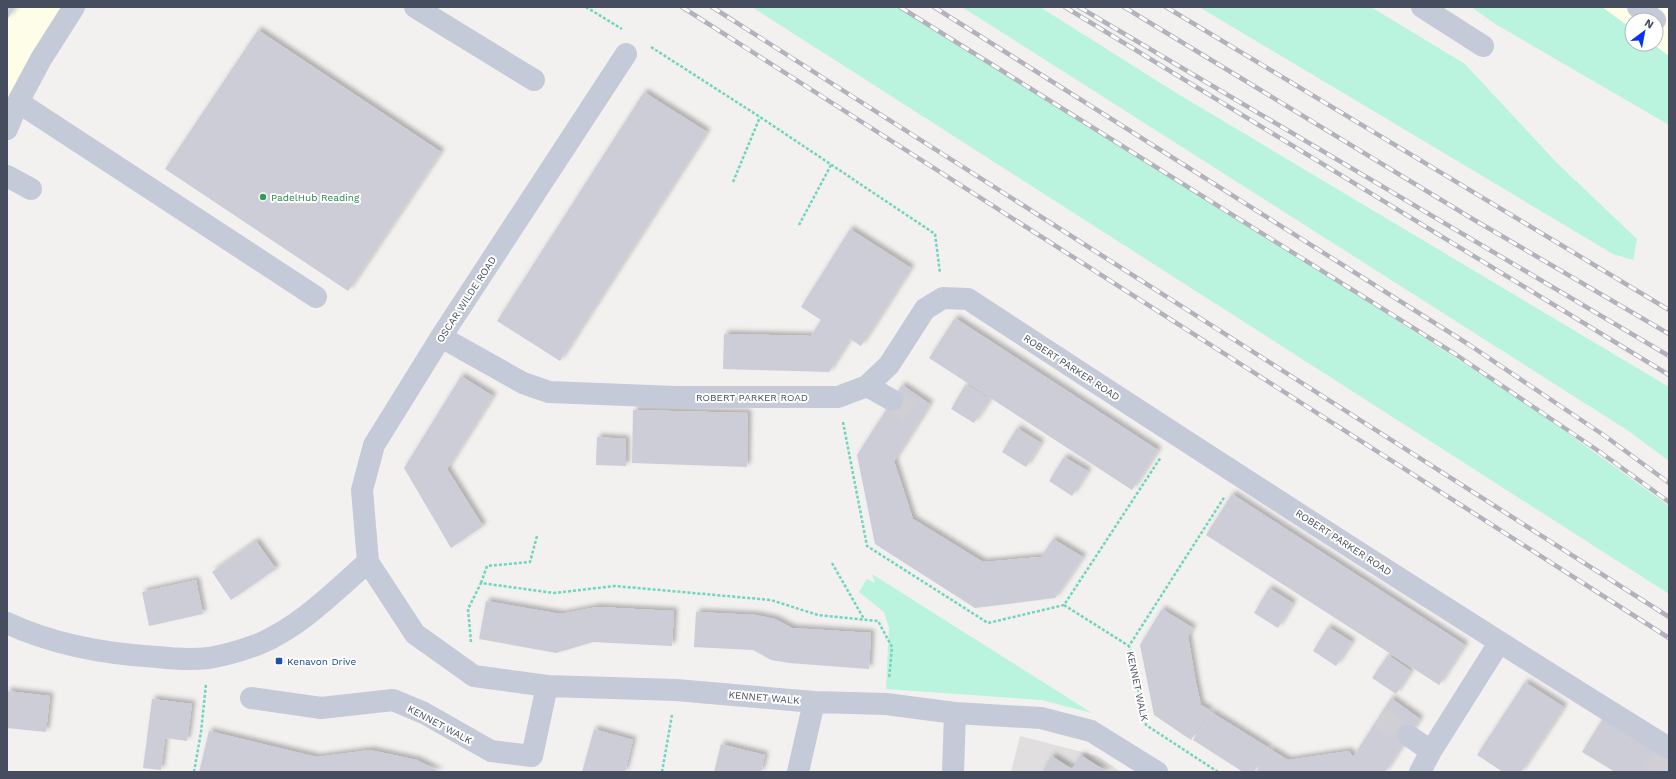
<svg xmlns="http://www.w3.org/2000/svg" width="1676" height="779" font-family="'Work Sans',sans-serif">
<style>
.commercial{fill:#fefde8}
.education{fill:#e1dedf}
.green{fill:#baf4df}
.building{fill:#cccdd6;filter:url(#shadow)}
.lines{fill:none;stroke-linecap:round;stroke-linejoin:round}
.minor-tunnel{stroke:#d0cfd3;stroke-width:22;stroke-dasharray:22 11;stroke-linecap:butt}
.path{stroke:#6ed6bd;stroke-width:2.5;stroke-dasharray:3 2;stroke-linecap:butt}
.minor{stroke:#c5cad8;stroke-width:22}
.rail-casing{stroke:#b1b2bb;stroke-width:4.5}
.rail{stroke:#fff;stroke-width:3;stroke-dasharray:9;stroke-linecap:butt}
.leisure-dot{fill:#2e9e5b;stroke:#fff;stroke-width:1.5}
.transit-dot{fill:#1a4fb4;stroke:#fff;stroke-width:1.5}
.labels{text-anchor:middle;stroke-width:4;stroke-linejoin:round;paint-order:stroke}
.leisure-label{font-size:10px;fill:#27864d;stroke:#fff;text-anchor:start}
.street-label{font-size:10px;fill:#464d5f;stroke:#fff}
.transit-label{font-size:10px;fill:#164399;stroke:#fff;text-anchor:start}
</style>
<defs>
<filter id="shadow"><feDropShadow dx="3.5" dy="-3.5" stdDeviation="2" flood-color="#0004"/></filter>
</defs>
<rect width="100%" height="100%" fill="#f3f0f0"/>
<!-- commercial -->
<path class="commercial" d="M 7,7 L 62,7 L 7,110 Z
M 1602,7 L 1669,7 L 1669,56 L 1653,44 L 1656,44 L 1656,20 L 1632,20 L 1632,29 Z"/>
<!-- education -->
<path class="education" d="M 1020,736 L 1098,756 L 1121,772 L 1011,772 Z"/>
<!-- green -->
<path class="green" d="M 752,7 L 902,7 L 1079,118 L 1523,401 L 1669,506 L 1669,594 Z
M 962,7 L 1040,7 L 1178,94 L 1669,387 L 1669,461 L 1627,430 Z
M 1199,7 L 1371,7 L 1465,64 L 1556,162 L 1637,239 L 1633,260 L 1613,254 Z
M 1471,7 L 1602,7 L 1632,29 L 1632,44 L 1653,44 L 1669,56 L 1669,125 L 1497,25 Z
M 872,574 L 1092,713 L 1041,700 L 886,689 L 889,628 L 884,612 L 859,592 L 867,579 L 875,583 Z"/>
<!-- building -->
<path class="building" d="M 7,7 L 15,7 L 7,20 Z
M 258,30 L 441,152 L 348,291 L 165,169 Z
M 644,92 L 707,132 L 560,361 L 497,321 Z
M 850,229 L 911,268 L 861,346 L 850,339 L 829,372 L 723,369 L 724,334 L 811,336 L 821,320 L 801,307 Z
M 955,318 L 1158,450 L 1132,490 L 929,358 Z
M 461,376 L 493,396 L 447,469 L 483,526 L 451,548 L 404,468 Z
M 966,384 L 990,399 L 974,423 L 951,409 Z
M 902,385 L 930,404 L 894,461 L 913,519 L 983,562 L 1041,557 L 1053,539 L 1083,557 L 1055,598 L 975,608 L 875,544 L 857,455 Z
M 633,410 L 748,413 L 747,467 L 632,463 Z
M 1017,428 L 1041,443 L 1026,467 L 1002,452 Z
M 597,437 L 626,439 L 626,466 L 596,465 Z
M 1064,457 L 1088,471 L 1072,496 L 1049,481 Z
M 1232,494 L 1465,645 L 1439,685 L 1206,535 Z
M 256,541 L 276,569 L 231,600 L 212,572 Z
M 196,580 L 203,614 L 149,626 L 142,592 Z
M 1269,588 L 1293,603 L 1278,628 L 1254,613 Z
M 486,601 L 561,614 L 597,607 L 674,611 L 672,646 L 593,642 L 556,653 L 479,639 Z
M 1162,609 L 1193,628 L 1188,636 L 1196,683 L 1201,705 L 1210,710 L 1191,740 L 1154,715 L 1140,645 Z
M 696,612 L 756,615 L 775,619 L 792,628 L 871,633 L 869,669 L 789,663 L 771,660 L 753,650 L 694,647 Z
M 1328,627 L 1352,642 L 1336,666 L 1313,651 Z
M 1388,655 L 1411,671 L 1396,694 L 1372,678 Z
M 1525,682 L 1564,707 L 1521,772 L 1503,772 L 1477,755 Z
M 7,691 L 50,696 L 46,732 L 7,728 Z
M 1391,698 L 1420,719 L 1385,772 L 1256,772 L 1270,749 L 1288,760 L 1349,751 L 1353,757 Z
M 152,699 L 192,704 L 187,741 L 165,738 L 161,770 L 143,768 Z
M 1211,712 L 1269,748 L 1254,772 L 1243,772 L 1193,740 Z
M 1605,715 L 1669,755 L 1669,772 L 1615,772 L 1582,752 Z
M 594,729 L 633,740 L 625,772 L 582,772 Z
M 209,731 L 317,757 L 370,750 L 417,760 L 440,772 L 199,772 Z
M 721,744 L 765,755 L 761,772 L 714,772 Z
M 1081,755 L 1107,772 L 1042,772 L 1052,756 L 1072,769 Z"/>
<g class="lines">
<!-- minor-tunnel -->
<path class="minor-tunnel" d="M 892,400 L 920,421
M 1379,717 L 1409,736
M 1653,772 L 1665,753"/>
<!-- path -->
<path class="path" d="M 586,7 L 622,29
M 651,47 L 760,117 L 935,234 L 940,273
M 733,182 L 760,117
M 799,225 L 831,165
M 843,422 L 867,546 L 988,623 L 1064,605 L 1161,457
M 832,563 L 864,619
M 481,583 L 487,566 L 530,562 L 537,536
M 1064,605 L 1129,646
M 471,642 L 468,609 L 481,583 L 554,593 L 615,586 L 771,600 L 818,615 L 878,621 L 892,647 L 889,679
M 194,772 L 201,732 L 206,684
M 662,772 L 672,715
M 1218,772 L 1146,725 L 1129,646 L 1225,496"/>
<!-- minor -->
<path class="minor" d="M 415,7 L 534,80
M 1422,7 L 1483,46
M 1638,7 L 1655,20
M 626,54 L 441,337 L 374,445 L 362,490 L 368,562 L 415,634 L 474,676 L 547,686 L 676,690 L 814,702 L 886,704 L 955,713 L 1041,718 L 1091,731 L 1157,772
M 18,102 L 41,59 L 74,7
M 7,129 L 18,102 L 316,297
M 7,176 L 31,189
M 441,337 L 523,383 L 549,392 L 676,397 L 838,397 L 867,386 L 889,365 L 925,309 L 943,298 L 968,299 C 1200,451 1433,602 1669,748
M 867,386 L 892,400
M 7,623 C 54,645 106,654 157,657 C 174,659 192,660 209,658 C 226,655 243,650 259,644 C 301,626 334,592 368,562
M 251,698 L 321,708 L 393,700 L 424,713 L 491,751 L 532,756 L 547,686
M 1409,736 L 1431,751
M 798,772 L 814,702
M 953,772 L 955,713
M 1420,772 L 1431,751 L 1499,643"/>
<defs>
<path id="rail" d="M 682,7 L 1669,638
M 712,7 L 1669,617
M 900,7 L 1455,354 L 1600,452 L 1669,502
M 934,7 L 1468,344 L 1605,436 L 1669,483
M 1065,7 L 1669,375
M 1079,7 L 1669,356
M 1124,7 L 1471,218 L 1669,334
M 1166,7 L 1669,310"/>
</defs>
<!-- rail casing -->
<use href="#rail" class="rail-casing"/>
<!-- rail -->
<use href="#rail" class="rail"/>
</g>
<!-- markers -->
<circle class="leisure-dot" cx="263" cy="197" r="4"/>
<rect class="transit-dot" x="275" y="657" width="8" height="8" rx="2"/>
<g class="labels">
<!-- leisure labels -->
<g class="leisure-label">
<text x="271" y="201">PadelHub Reading</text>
</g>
<!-- street labels -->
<g class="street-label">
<text transform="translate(466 299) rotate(-57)" y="4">OSCAR WILDE ROAD</text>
<text transform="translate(1072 367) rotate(33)" y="4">ROBERT PARKER ROAD</text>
<text x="752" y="401">ROBERT PARKER ROAD</text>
<text transform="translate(1344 542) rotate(33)" y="4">ROBERT PARKER ROAD</text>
<text transform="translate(1138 686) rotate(78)" y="4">KENNET WALK</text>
<text transform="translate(764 697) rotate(5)" y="4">KENNET WALK</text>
<text transform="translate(440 724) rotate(28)" y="4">KENNET WALK</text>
</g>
<!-- transit labels -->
<g class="transit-label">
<text x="287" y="665">Kenavon Drive</text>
</g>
</g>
<!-- border -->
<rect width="1676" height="779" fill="none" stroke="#464d5f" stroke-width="16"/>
<!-- north arrow -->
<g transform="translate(1644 32) rotate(32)"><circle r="19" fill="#ffffff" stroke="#b5b8bf"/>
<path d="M0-3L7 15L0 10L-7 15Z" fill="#0632f6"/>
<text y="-6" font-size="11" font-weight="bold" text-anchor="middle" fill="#464d5f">N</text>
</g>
</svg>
